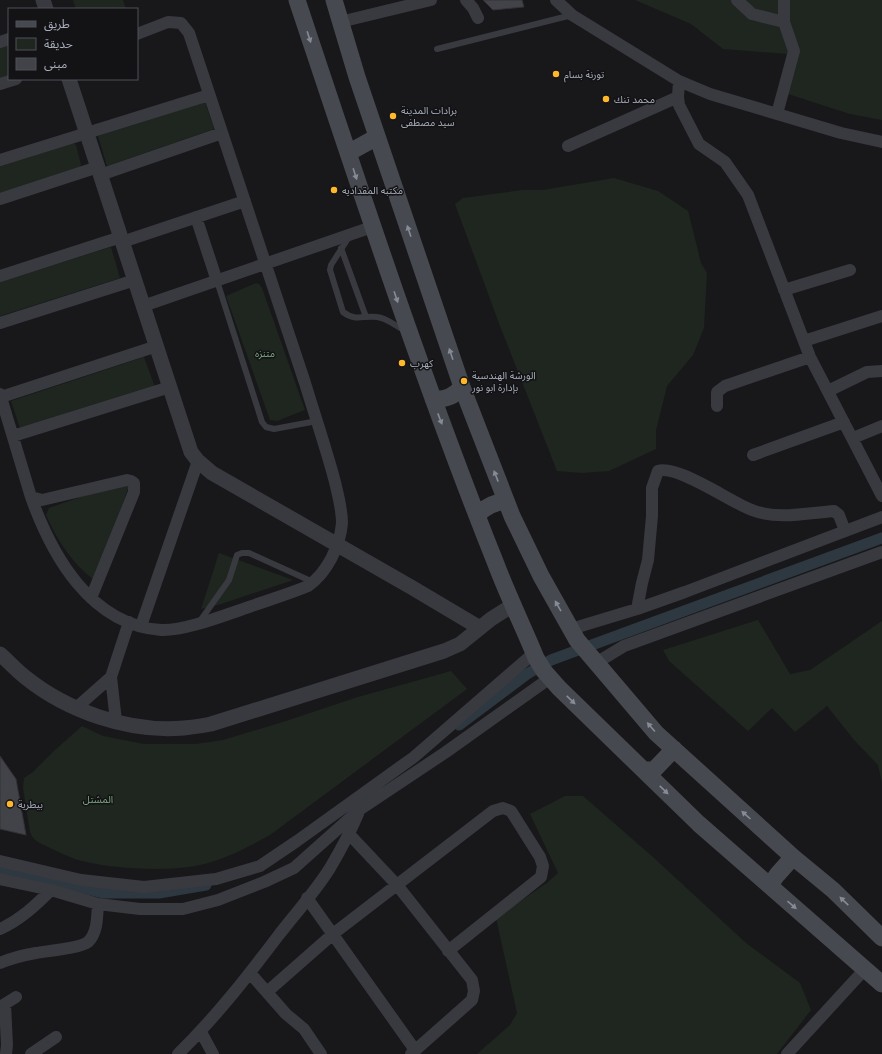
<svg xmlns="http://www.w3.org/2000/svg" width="882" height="1054" font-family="Montserrat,'Noto Sans Arabic',sans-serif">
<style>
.green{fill:#1e261f}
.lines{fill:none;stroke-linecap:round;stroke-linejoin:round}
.canal{stroke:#2d3840;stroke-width:11}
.building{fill:#424348;stroke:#323237}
.service{stroke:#393a40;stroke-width:6}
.minor{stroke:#393a40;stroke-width:12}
.tertiary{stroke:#393a40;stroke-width:15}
.secondary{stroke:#474950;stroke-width:17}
.oneway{fill:#878b96}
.poi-dot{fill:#ffb82c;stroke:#131316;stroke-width:1.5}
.labels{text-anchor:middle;stroke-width:3;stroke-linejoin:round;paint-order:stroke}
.poi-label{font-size:10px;fill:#a9afbc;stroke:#131316;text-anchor:start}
.park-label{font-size:10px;fill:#7fa881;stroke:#131316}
</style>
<rect width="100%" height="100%" fill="#18181b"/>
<!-- green -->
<path class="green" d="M 73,0 L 123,0 L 126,9 L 76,9 Z
M 635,0 L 882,0 L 882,120 L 850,114 L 788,94 L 788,54 L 723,49 L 691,24 Z
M 9,45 L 9,75 L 0,78 L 0,48 Z
M 205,102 L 214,129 L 107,166 L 98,136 Z
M 73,143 L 76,145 L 81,165 L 79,168 L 0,193 L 0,166 Z
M 614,178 L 658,191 L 688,211 L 701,263 L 707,273 L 704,328 L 693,355 L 667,386 L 656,430 L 656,449 L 609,471 L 582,473 L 557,471 L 500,326 L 455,204 L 463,198 L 522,190 L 543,190 Z
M 111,247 L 120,278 L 0,316 L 0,282 Z
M 256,283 L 259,284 L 262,288 L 305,410 L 277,421 L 270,420 L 226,296 Z
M 144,357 L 155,387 L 21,431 L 11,401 Z
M 118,484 L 129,486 L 95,581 C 72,563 58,542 46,515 L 49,508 Z
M 219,553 L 293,580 L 221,604 L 201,609 Z
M 758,620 L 790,674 L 810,670 L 882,621 L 882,783 L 878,765 L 855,741 L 827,706 L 795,732 L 772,708 L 748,731 L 669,661 L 663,650 Z
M 451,671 L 467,689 L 270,835 C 248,847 225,860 200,865 C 168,872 114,869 82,861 C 70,858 59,852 48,847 C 40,843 33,841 30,832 L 23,788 L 24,778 L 33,772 L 54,751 L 82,726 L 103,736 L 144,744 L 196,744 L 223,740 L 286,721 L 358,697 Z
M 565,796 L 583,796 L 653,857 L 746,943 L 800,983 L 811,1010 L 777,1054 L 477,1054 L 510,1025 L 517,1013 L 496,918 L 548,882 L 558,873 L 530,814 Z"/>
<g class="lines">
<!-- canal -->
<path class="canal" d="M 459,725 L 527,674 L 551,660 L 882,538
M 0,868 L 103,893 L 159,893 L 206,885"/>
</g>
<!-- building -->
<path class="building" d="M 483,0 L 522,0 L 524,7 L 493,10 Z
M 0,756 L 16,779 L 26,835 L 0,829 Z"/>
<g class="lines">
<!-- service -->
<path class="service" d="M 437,49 L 572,15
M 349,237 L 331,265 L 330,270 L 343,312 C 356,322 364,315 377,317 C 387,318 397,327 406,331
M 341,248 L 366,317
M 217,281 L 262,422 L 266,427 L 274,429 L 317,421
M 200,621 L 229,580 L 237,555 L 242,553 L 249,553 L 313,582"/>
<!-- minor -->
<path class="minor" d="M 466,0 L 473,8 L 478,18
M 556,0 L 572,15 L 679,81 L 710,94 L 841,133 L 882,142
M 737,0 L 752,14 L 784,22
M 340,22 L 431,0
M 0,42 L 9,39
M 679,81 L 678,97 L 679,105 L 699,144 L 725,162 L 748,195 L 810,357 L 882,496
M 0,84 L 16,79
M 777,114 L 794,51 L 784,22 L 784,0
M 568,146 L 678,97
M 0,160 L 209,95
M 100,175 L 222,133
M 0,199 L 98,167
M 196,217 L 217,281
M 122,242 L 245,201
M 0,276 L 121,237
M 784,290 L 850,270
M 143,306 L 372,227
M 0,323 L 135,280
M 804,341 L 882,316
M 828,391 L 867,372 L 882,371
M 0,394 L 31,497 L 42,500 L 127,480 L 131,481 L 134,483 L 134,492 L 91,598
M 1,397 L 157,346
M 717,406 L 717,392 L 725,386 L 810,357
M 13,436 L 170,387
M 853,438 L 882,426
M 753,455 L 844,422
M 31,497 C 52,556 91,625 161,630 C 185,631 225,615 249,607 C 268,600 289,594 308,586 C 327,573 340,546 342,523 C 342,509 338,495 335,482 C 326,448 315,416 305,383 C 267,266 227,150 189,33 L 181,23 L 168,22 L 137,34
M 637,609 L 642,583 L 648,560 L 652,516 L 652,488 L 658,471 C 677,464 732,503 752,510 C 777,520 808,513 834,511 L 839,515 L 845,531
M 141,626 L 198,461
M 571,629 L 637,609 L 685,592 L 882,517
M 596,663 L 624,646 L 882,552
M 76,708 L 111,677
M 116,721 L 111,677 L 129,622
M 349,834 L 397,885 L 472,980 L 474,991 L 472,1000 L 411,1054
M 0,861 L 81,880 L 144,887 L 216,879 L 260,866 L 297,841 L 414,757 L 534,653
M 0,879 L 51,890 L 98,904 L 140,909 L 183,909 L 218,900 L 264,882 L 294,868 L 359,810 L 446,752 L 550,678
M 307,898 L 415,1050
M 0,929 C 20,920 35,906 51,890
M 0,963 C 12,958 24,955 36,953 C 47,951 81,948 88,942 C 98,932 97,916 98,904
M 250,973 L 286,1014 L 304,1029 L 321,1054
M 267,992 L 333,934 L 493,811 L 503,808 L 511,811 L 540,857 L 543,866 L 541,877 L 448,951
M 5,1004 L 7,1045 L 6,1054
M 0,1007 L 16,997
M 201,1032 L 213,1054
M 31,1054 L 56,1037
M 178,1054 C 215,1018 247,977 278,936 C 295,914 315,892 330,868 C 340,851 350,833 358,814
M 787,1054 L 865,969"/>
<!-- tertiary -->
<path class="tertiary" d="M 43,0 L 46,9
M 69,79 L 191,452 L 198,461 L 212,473 L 411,587 L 480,628
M 0,654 C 8,661 16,670 25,677 C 67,711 129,733 184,728 C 193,727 202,726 211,724 L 444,651 L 460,644 L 491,619 L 513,605"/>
<!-- secondary -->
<path class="secondary" d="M 297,0 C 360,189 422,379 496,564 C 508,596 523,626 536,658 L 544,671 L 559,688 L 699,824 L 882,984
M 334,0 L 357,77 L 462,387 L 512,516 L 541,576 L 577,640 L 656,733 L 793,857 L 833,890 L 882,938
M 348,153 L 377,137
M 433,399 C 446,400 454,396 462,387
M 477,515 C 485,507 494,502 506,501
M 644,770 L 654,770 L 674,749
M 770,885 L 777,875 L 793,857"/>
</g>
<!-- one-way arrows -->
<defs><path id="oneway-solid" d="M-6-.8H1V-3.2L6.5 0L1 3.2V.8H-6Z"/></defs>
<g class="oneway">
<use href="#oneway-solid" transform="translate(309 37) rotate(72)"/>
<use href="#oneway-solid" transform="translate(355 174) rotate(72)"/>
<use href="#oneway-solid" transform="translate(409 231) rotate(-109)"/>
<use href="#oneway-solid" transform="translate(396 297) rotate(71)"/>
<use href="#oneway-solid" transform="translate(451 354) rotate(-109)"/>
<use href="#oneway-solid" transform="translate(440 419) rotate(69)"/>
<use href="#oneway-solid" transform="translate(496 476) rotate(-111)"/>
<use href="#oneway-solid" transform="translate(558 606) rotate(-120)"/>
<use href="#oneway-solid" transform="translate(571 700) rotate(44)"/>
<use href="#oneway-solid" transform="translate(651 727) rotate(-131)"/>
<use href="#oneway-solid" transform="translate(664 790) rotate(44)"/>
<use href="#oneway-solid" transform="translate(746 815) rotate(-138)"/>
<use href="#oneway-solid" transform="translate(844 901) rotate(-136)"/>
<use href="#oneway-solid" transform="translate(792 905) rotate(41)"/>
</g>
<!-- markers -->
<g class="poi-dot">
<circle cx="556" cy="74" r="4"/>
<circle cx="606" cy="99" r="4"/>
<circle cx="393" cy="116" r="4"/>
<circle cx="334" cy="190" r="4"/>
<circle cx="402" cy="363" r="4"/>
<circle cx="464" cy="381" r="4"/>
<circle cx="10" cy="804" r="4"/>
</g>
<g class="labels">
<!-- poi labels -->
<g class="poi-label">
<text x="564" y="78">تورنة بسام</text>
<text x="614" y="103">محمد تنك</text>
<text x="401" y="114">برادات المدينة<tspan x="401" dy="12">سيد مصطفى</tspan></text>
<text x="342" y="194">مكتبه المقداديه</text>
<text x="410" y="367">كهرب</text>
<text x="472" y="379">الورشة الهندسية<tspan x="472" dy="12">بإدارة ابو نور</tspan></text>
<text x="18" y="808">بيطرية</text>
</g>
<!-- park labels -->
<g class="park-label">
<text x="265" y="357">متنزه</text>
<text x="98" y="803">المشتل</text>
</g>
</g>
<!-- legend -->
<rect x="8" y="8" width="130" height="72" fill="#131316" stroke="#4f5158"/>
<rect x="16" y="21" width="20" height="6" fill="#474950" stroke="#4f5158"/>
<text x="44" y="28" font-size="12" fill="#a9afbc">طريق</text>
<rect x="16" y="38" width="20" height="12" fill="#1e261f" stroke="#4f5158"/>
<text x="44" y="48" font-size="12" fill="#a9afbc">حديقة</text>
<rect x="16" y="58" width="20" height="12" fill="#424348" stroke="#4f5158"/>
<text x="44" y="68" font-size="12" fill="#a9afbc">مبنى</text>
</svg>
